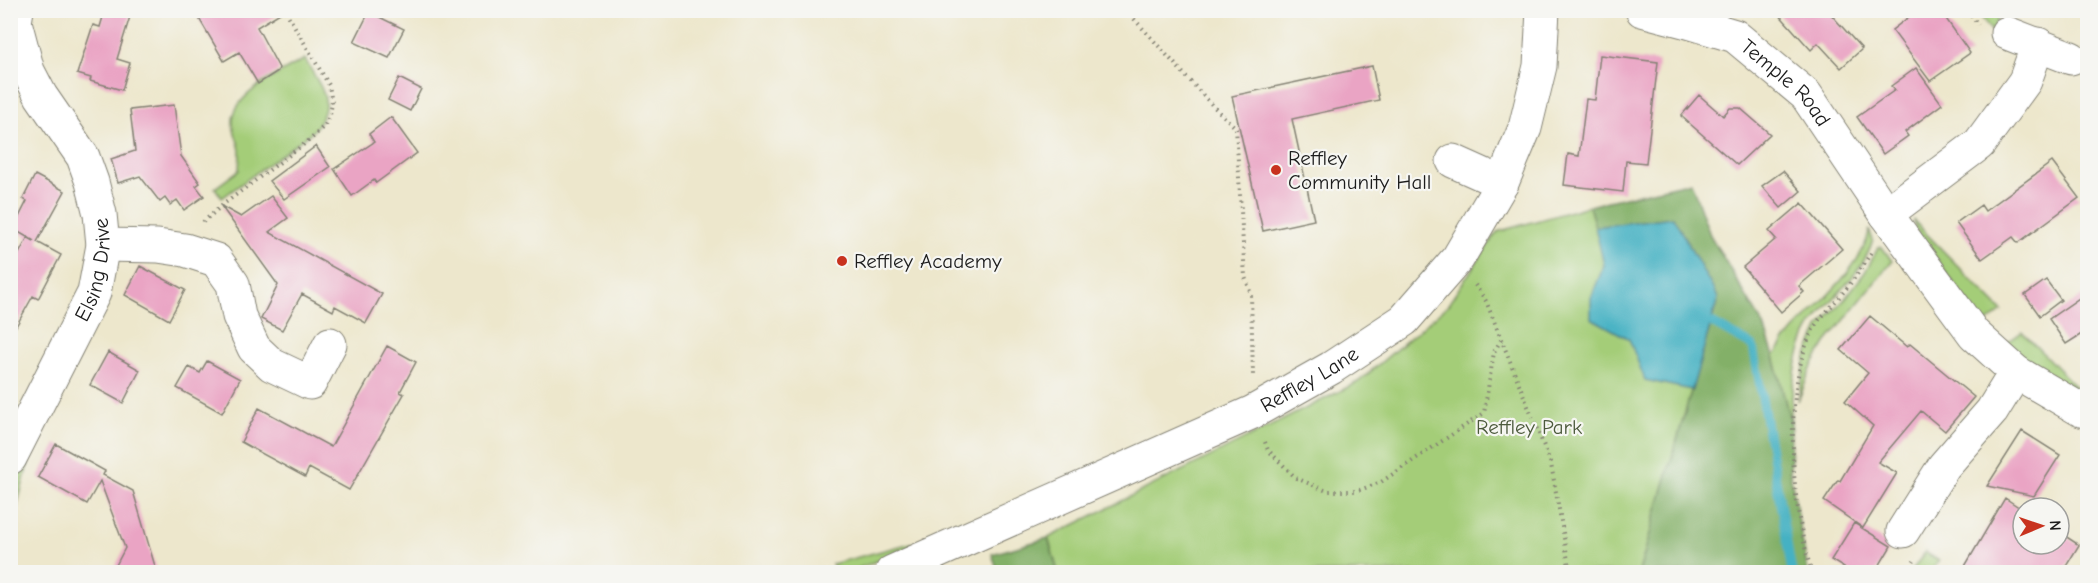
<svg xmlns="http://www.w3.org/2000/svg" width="2098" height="583" font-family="'Comic Neue',sans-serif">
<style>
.green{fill:#a4cd78;stroke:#60744a;stroke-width:1.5}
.forest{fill:#83b068;stroke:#506642;stroke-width:1.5}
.water{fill:#45b1c3;stroke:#306670;stroke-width:1.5}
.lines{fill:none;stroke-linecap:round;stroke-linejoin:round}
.stream{stroke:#45b1c3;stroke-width:9}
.building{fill:#eaa4c4}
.minor-casing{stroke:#848274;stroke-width:35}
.path{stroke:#848274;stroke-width:4;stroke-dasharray:1.5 4.5;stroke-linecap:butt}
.minor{stroke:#fff;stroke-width:33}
.poi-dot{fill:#c8321e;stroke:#f6f6f2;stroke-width:2}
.labels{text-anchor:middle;stroke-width:4.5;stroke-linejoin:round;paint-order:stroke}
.street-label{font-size:21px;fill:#1c1c1c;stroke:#f6f6f2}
.poi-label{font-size:21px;fill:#1c1c1c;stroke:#f6f6f2;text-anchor:start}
.park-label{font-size:21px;fill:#4c5a3c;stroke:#f6f6f2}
</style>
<rect width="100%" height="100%" fill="#f6f6f2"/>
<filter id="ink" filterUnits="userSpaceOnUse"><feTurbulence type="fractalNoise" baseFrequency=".0167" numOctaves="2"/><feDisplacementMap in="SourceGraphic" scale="12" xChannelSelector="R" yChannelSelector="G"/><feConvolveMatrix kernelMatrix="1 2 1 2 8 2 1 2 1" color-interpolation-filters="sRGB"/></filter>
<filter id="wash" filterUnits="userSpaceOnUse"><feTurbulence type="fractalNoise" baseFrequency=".008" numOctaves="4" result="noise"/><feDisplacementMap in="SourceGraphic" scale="24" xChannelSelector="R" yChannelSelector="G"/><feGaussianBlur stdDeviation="1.35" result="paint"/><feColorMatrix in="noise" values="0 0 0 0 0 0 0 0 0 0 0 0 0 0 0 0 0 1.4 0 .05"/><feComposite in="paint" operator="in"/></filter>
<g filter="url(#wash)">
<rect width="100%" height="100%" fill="#ede7cc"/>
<!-- green -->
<path class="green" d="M 1977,11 L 1995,11 L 2000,14 L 1992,32 Z
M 305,59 C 321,89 338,102 312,132 L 222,198 L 215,188 L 239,170 C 239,164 240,157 240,151 C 239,140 232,132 233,120 C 235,92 283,72 305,59 Z
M 1589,206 L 1595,226 L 1673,217 L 1718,298 L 1639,572 L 1058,572 L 1048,538 L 1358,382 L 1447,306 L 1497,232 Z
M 1914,221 L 2002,311 L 1984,325 L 1915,229 Z
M 1869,230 L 1873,240 C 1864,272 1834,295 1814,322 C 1795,347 1791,393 1791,424 L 1774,356 C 1780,347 1787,338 1794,330 C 1816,307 1866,262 1869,230 Z
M 1882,247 L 1892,261 L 1826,343 L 1813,364 L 1798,401 L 1806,357 L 1820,326 L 1844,300 L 1865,272 L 1878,248 Z
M 2022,332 L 2082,393 L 2038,370 L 2005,344 Z
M 28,447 L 32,450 L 11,528 L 11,484 Z
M 911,543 L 913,546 L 850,572 L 835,572 L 832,564 Z
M 1925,552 L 1939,561 L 1931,572 L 1911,572 Z"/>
<!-- forest -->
<path class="forest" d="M 1691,182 L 1710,235 L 1764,326 L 1774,356 L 1791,424 L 1790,472 L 1808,572 L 1639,572 L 1718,298 L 1673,217 L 1595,227 L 1589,206 C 1623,196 1657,191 1691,182 Z
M 1048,538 L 1058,572 L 998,572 L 992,554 Z"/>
<!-- water -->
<path class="water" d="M 1673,217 L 1718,298 L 1692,390 L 1645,380 L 1629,339 L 1591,318 L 1591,298 L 1604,265 L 1595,227 Z"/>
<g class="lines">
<!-- stream -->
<path class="stream" d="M 1712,323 L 1753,346 L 1792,572"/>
</g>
<g id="blocks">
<!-- building -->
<path class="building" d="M 105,10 L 132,10 L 117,59 L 130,63 L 122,90 L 90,81 L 91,78 L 77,74 L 93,25 L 100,27 Z
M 194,10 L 285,10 L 257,27 L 279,68 L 278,71 L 258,84 L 239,52 L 224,61 Z
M 1775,10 L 1827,10 L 1862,49 L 1841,68 L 1818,43 L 1811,50 Z
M 1918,10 L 1940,10 L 1970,53 L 1930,81 L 1892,30 Z
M 369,12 L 404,29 L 389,58 L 354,42 Z
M 1600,55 L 1658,62 L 1646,163 L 1626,161 L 1623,192 L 1564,185 L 1568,154 L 1579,156 L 1586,99 L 1595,100 Z
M 1372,66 L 1379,100 L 1292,119 L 1314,220 L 1263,231 L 1232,96 Z
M 1916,68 L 1942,104 L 1905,132 L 1908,136 L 1883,154 L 1857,117 L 1895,90 L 1891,86 Z
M 399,78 L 421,89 L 410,111 L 388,100 Z
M 1699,95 L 1723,116 L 1730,108 L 1740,108 L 1770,134 L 1737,165 L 1681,116 Z
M 174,105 L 181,156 L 200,183 L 196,186 L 204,196 L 184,210 L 177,200 L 170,205 L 165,198 L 160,202 L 140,176 L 118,183 L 111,159 L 135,151 L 130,110 Z
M 391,117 L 417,153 L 376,183 L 374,180 L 352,196 L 334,169 L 374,142 L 369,134 Z
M 316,146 L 330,167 L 284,199 L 269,181 Z
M 2052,162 L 2079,198 L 2018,243 L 2013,237 L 1982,259 L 1956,223 L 1981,205 L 1985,211 Z
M 1783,171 L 1801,191 L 1781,208 L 1762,186 Z
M 35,175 L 65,191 L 37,242 L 61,255 L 38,299 L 33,296 L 10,337 L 10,270 L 28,237 L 34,241 L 13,229 L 27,201 L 23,199 Z
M 271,196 L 288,218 L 269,232 L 382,294 L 366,323 L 335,306 L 333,311 L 302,294 L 282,330 L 261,319 L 278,285 L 221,206 L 241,217 Z
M 1802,203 L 1842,249 L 1799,286 L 1804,292 L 1781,312 L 1743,267 L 1776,239 L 1769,231 Z
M 140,266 L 185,290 L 169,320 L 125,295 Z
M 2046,280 L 2061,300 L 2040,316 L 2025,295 Z
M 2088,292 L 2088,330 L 2066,344 L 2049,319 Z
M 1870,316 L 1907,347 L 1910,344 L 1974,397 L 1945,431 L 1921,411 L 1878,462 L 1897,473 L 1863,528 L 1824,501 L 1838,480 L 1840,481 L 1873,426 L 1845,401 L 1868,373 L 1841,350 Z
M 387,346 L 416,362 L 400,392 L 404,394 L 349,490 L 309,468 L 305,477 L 241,442 L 259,408 L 331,447 Z
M 108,352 L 140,370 L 123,403 L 90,385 Z
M 207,361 L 240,379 L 222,413 L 177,388 L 189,367 L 200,373 Z
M 2022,431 L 2060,455 L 2034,496 L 1987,486 Z
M 56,444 L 105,471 L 103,475 L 133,491 L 157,573 L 112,573 L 125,548 L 100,481 L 87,504 L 38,477 Z
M 2005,498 L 2023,510 L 2023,544 L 2059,544 L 2059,532 L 2079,545 L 2062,573 L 1961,573 Z
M 1854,523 L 1891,546 L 1875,573 L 1852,573 L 1831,560 Z"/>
</g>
</g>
<g filter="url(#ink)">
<use href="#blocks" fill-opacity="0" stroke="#848274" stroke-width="1.5"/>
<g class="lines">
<defs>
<g id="minor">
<path id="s1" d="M 1642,10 L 1688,22 L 1735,36 L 1806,95 L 1886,214 L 1974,334 L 2016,372 L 2081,410 L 2088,412"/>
<path d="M 2007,33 L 2071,58"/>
<path d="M 1453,161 L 1502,183"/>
<path d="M 1886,214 L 1979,144 L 2025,81 L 2038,44"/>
<path d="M 103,245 L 158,246 L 185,250 L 216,260 L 233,284 L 239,316 L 254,348 L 272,365 L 310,383 L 330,344"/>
<path id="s2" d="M 10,458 L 94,293 L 103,245 L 100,214 L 92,182 L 83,157 L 41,96 L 28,71 L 15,22 L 17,10"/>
<path d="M 1903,531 L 1944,466 L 1992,411 L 2016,372"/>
<path id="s3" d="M 892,572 L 1253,412 L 1331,368 L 1404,320 L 1458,258 L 1502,183 L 1525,128 L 1540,66 L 1543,10"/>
</g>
</defs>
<!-- minor casing -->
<use href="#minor" class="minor-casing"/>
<!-- path -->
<path class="path" d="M 1126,10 L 1212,105 L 1236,128 L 1245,277 L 1251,294 L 1253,376
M 1968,10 L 1978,25
M 203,222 L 225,203 L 311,139 L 325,125 L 330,115 L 332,103 L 329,85 L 285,10
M 1475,285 L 1486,301 L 1551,464 L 1570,572
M 1265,442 L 1268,450 L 1296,478 L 1327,491 L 1357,491 L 1381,482 L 1484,413 L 1494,352 L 1501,340
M 1812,572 C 1791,510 1781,384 1815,326 C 1820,317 1829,310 1835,302 C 1850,285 1862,269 1872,250
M 1907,572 L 1914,561"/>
<!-- minor -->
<use href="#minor" class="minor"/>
</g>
</g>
<!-- markers -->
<g class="poi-dot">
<circle cx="1276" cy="170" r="6"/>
<circle cx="842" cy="261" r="6"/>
</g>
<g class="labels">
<!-- street labels -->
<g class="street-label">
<text dy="7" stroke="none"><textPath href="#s1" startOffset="166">Temple Road</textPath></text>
<text dy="7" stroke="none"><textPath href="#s2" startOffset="208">Elsing Drive</textPath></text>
<text dy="7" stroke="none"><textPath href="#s3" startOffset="460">Reffley Lane</textPath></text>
</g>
<!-- poi labels -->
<g class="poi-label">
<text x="1288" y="165">Reffley<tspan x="1288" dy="24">Community Hall</tspan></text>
<text x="854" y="268">Reffley Academy</text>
</g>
<!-- park labels -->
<g class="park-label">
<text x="1529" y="434">Reffley Park</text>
</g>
</g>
<!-- margin -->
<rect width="2098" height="583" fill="none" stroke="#f6f6f2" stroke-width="36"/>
<!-- north arrow -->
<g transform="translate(2041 526) rotate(88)"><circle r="28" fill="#f6f6f2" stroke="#9f9f9c" stroke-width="1.5"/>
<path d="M0-4.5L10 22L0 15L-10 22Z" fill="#c8321e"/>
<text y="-9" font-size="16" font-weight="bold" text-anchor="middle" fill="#1c1c1c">N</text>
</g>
</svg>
